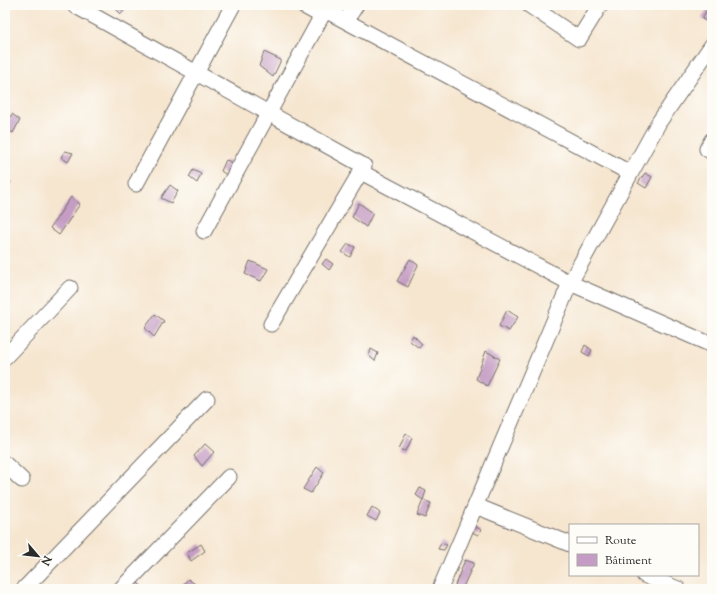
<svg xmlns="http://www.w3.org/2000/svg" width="717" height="594" font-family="'Sorts Mill Goudy',serif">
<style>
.building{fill:#c49cc4}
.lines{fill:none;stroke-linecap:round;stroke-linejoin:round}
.street-casing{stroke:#726c65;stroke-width:17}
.street{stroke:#fff;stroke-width:15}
</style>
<rect width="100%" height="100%" fill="#fdfcf7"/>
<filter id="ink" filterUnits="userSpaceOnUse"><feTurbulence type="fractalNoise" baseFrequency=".025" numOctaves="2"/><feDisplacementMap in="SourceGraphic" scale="8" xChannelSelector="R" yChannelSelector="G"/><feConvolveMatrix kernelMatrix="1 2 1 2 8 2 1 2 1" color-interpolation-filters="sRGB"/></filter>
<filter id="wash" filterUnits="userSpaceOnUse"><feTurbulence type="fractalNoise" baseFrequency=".012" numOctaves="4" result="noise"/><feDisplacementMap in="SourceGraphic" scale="16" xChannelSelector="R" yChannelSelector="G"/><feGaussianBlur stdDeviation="0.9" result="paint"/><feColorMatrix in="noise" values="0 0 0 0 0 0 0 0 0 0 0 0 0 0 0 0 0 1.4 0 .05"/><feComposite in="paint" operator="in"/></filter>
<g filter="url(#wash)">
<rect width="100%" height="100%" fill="#f6e6d0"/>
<g id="blocks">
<!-- building -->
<path class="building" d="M 114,5 L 128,5 L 121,14 L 113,6 Z
M 707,9 L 712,11 L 712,19 L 710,23 L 702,19 Z
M 264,52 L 281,60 L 273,77 L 259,66 Z
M 12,114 L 20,120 L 13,133 L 5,128 Z
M 65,151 L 73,153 L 68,162 L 61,157 Z
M 226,160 L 234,163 L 228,176 L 221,171 Z
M 193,170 L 201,174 L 197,183 L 189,177 Z
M 645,173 L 652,177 L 646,188 L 638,183 Z
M 5,179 L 11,182 L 5,190 Z
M 170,185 L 178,191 L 171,203 L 161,198 Z
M 71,197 L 80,204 L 59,235 L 50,228 Z
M 359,203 L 373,213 L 366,227 L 352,217 Z
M 348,244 L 355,247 L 350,257 L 342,252 Z
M 326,259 L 333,264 L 329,270 L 322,264 Z
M 410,259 L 418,265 L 408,287 L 397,281 Z
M 250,261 L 268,269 L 261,281 L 245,274 Z
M 507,310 L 518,317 L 509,331 L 499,326 Z
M 155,314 L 164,321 L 154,337 L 145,328 Z
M 413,335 L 422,344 L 419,348 L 410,341 Z
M 585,345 L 592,350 L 589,356 L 582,352 Z
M 371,349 L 378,353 L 375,361 L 369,356 Z
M 486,351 L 500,359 L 487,386 L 476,379 Z
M 406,433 L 412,438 L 406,451 L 399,449 Z
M 205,444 L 214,452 L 202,466 L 194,456 Z
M 317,467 L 324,473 L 311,493 L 303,489 Z
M 420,488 L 426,491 L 423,500 L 416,495 Z
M 423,500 L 431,503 L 425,518 L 417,515 Z
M 372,507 L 380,513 L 376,521 L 367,516 Z
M 475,526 L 481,530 L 478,535 L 472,532 Z
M 441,543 L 447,545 L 444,550 L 438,549 Z
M 201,544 L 205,551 L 191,561 L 187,553 Z
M 465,560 L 474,563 L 462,589 L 455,585 Z
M 188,579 L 202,589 L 183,589 L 181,587 Z
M 134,580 L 144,588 L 125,589 Z"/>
</g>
</g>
<g filter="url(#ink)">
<use href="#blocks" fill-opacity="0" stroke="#726c65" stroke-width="1"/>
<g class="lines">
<defs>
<path id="street" d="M 74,5 L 364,166 L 271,324
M 302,5 L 322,16
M 529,5 L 579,39 L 600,5
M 346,21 L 356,5
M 712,140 L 707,149 L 712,152
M 361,172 L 570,283 L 712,345
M 136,184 L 233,5
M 204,231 L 325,10 L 630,173
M 5,357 L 70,288
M 5,464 L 22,480
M 476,506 L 570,544
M 644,575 L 678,589
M 24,589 L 207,399
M 121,589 L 229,477
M 440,589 L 570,283 L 659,122 L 712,45"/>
</defs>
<!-- street casing -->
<use href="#street" class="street-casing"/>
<!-- street -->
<use href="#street" class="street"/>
</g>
</g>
<!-- margin -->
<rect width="717" height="594" fill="none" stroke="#fdfcf7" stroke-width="20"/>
<!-- legend -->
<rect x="569" y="524" width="130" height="52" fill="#fdfcf7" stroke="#a9a8a5"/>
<rect x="577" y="537" width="20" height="6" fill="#ffffff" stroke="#a9a8a5"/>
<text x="605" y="544" font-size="12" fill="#2b2b2b">Route</text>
<rect x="577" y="554" width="20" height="12" fill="#c49cc4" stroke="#a9a8a5"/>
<text x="605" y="564" font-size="12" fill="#2b2b2b">Bâtiment</text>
<!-- north arrow -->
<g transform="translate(38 556) rotate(118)" stroke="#fdfcf7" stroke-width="3" paint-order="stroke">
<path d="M0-3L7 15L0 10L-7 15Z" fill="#2b2b2b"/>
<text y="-6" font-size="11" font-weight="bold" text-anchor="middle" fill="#2b2b2b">N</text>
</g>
</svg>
